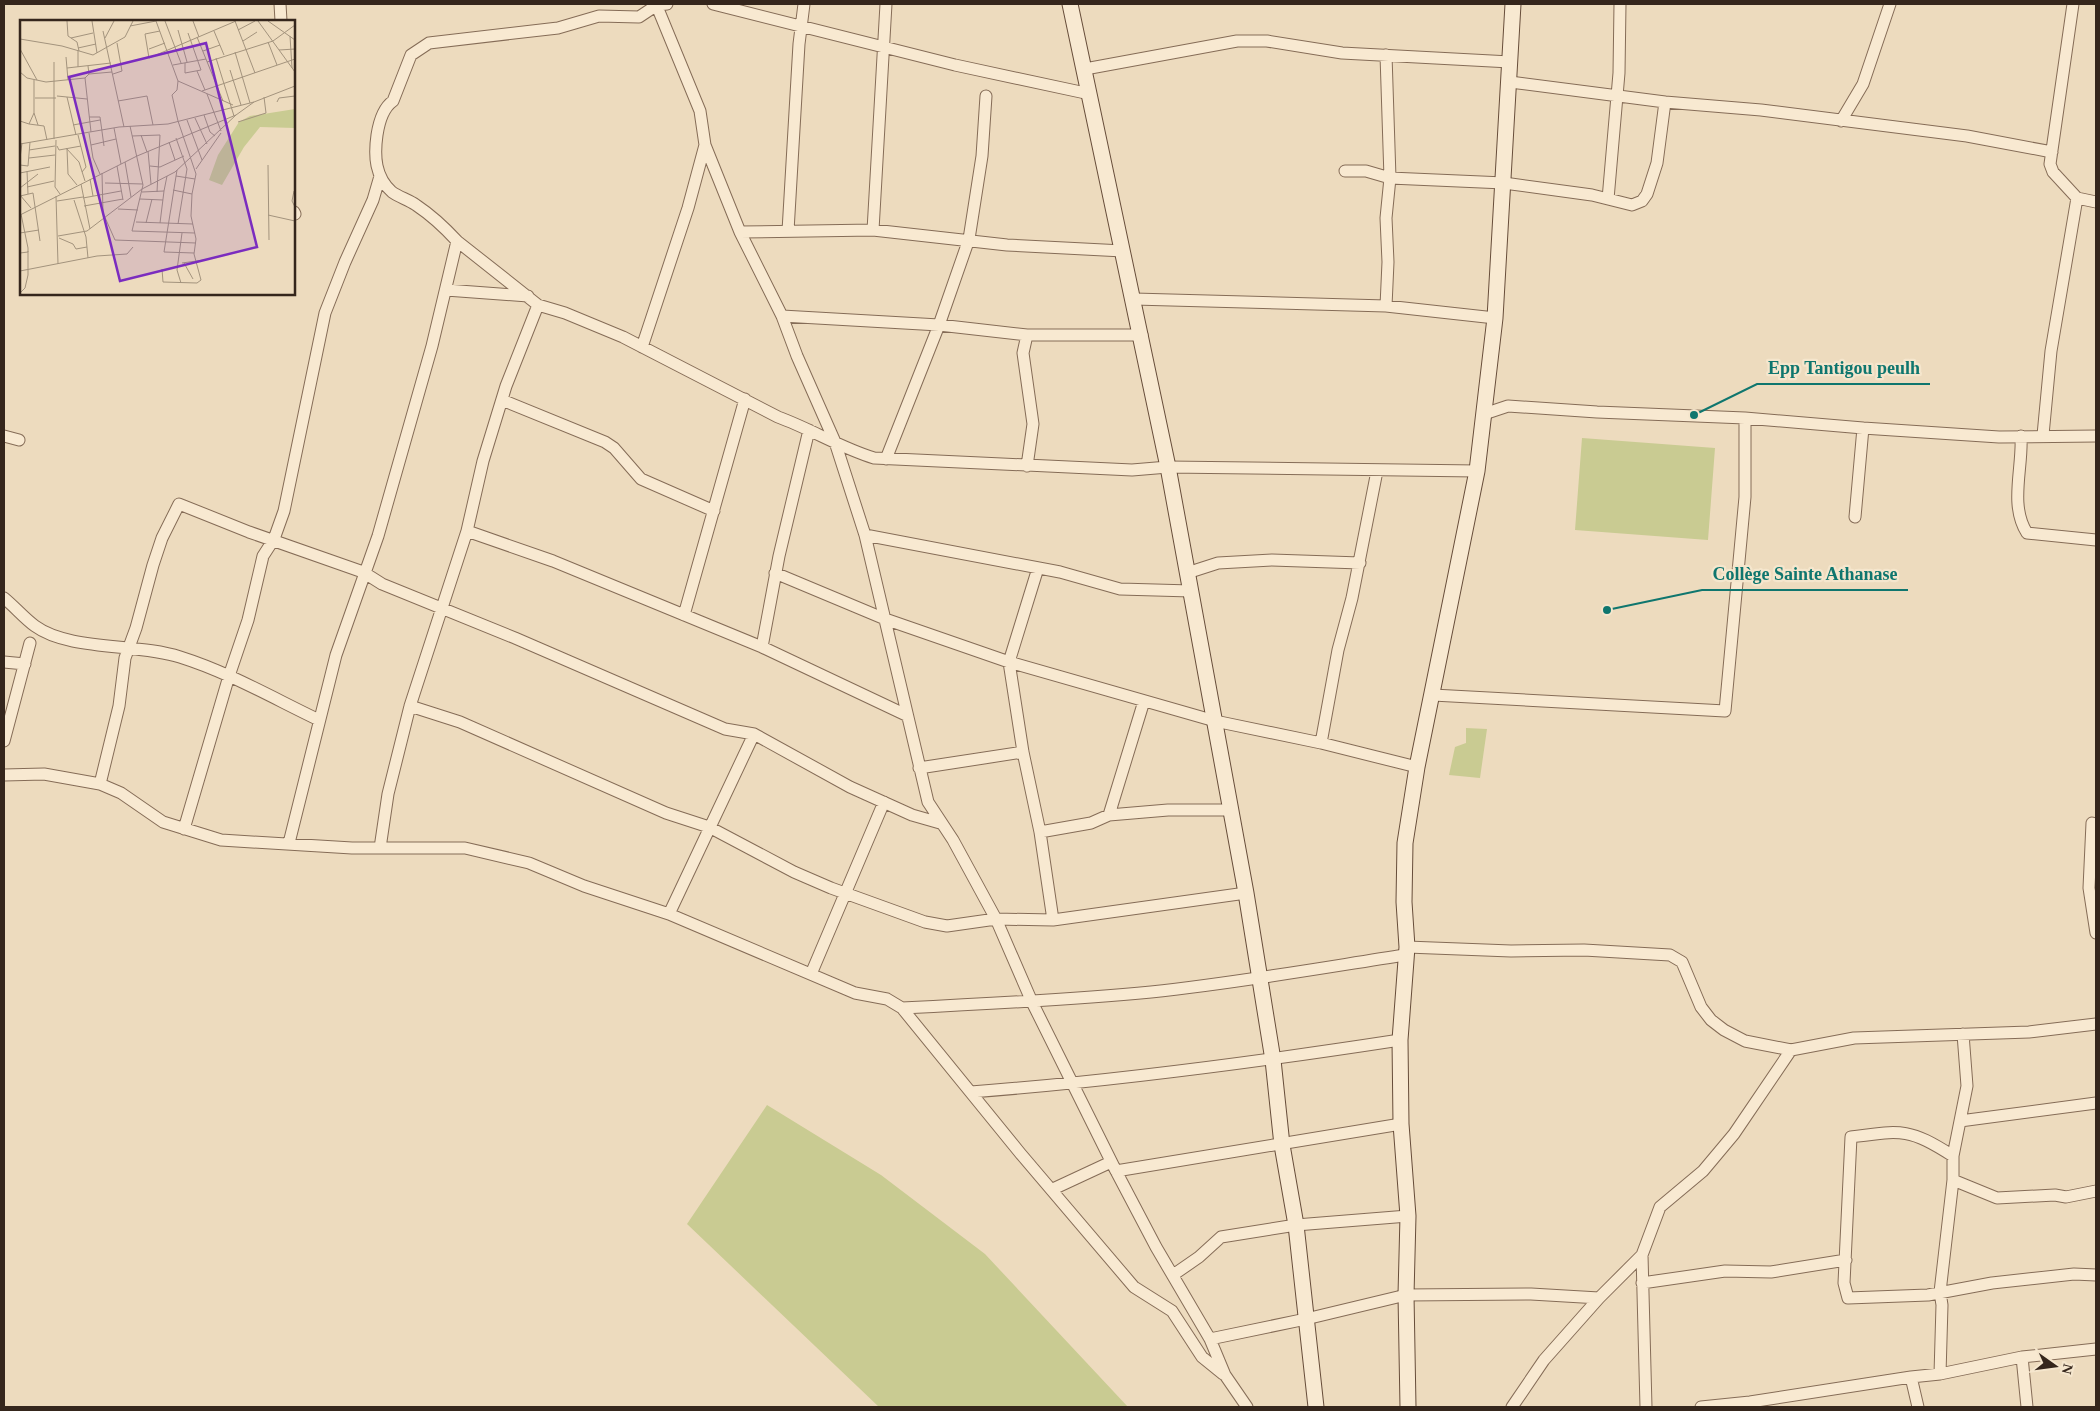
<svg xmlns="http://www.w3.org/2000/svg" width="2100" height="1411" font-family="Georgia,serif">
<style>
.green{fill:#c9cb92}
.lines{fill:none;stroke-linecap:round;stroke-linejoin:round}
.street-casing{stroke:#856c57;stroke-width:13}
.secondary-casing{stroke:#674d3a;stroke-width:17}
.street{stroke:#f8e9d1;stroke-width:11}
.secondary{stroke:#f8e9d1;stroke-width:15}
.inset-road{fill:none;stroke:#a3937d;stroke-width:1}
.view{fill:#7b2cbf;fill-opacity:0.15;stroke:#7b2cbf;stroke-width:2.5}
.inset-edge{fill:none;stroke:#35261c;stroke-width:2.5}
.leader{fill:none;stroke:#0f766e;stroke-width:2}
.callout-dot{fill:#0f766e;stroke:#f5e6cd;stroke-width:2}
.callout-label{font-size:18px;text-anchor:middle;font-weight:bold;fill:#0f766e;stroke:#f5e6cd;stroke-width:4.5;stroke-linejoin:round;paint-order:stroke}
</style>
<rect width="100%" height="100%" fill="#eddbbe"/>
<!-- green -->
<path class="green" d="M 1582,438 L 1715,448 L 1708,540 L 1575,530 Z
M 1466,728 L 1487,729 L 1480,778 L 1449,775 L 1455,747 L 1466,743 Z
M 767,1105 L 881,1175 L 985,1254 L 1128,1407 L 879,1407 L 687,1224 Z"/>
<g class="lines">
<defs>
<path id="street" d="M 280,4 L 281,21
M 656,4 L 700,111 L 705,145 L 740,232 L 782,316 L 797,356 L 835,442 L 865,535 L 928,802 L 953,840 L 996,919 L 1032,1002 L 1116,1171 L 1156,1247 L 1210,1339 L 1225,1375 L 1247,1407
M 713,4 L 955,65 L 1090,94
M 2073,4 L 2050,164 L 2053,172 L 2077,198 L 2096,202
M 1386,55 L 1390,178 L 1386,218 L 1388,262 L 1386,306
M 1085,69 L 1237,41 L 1267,41 L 1342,53 L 1510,62
M 1510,82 L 1665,102 L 1761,110 L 1967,136 L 2052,152
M 1841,121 L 1863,84 L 1890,4
M 1345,171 L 1366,171 L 1390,178 L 1504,183 L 1592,195 L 1632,205 L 1642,201 L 1647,194 L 1657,163 L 1665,102
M 1608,199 L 1619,73 L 1620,4
M 294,212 L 295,214
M 873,230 L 886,4
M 788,231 L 799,44 L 804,4
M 740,232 L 873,230 L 1007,245 L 1123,251
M 457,241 C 445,228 431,215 416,205 C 409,200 399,197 392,192 C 375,177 374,156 377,135 C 379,122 383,108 393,101 L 411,55 L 429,43 L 558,28 L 599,16 L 639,17 L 657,5 L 667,4
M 446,290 L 528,296
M 1134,299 L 1386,306 L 1495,318
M 782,316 L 939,325 L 1027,335 L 1142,335
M 1027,335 L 1023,353 L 1033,424 L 1027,466
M 642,347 L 688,208 L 705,145
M 502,400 L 605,442 L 614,448 L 641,479 L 714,511
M 1484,414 L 1508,406 L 1597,412 L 1745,418 L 1863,428 L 1999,437 L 2096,436
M 809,430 L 779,556 L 762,647 L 906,715
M 2043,435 L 2051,351 L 2077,198
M 4,436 L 19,440
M 2021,436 C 2023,468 2009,505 2027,533 L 2096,540
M 886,459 L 939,325 L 969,239 L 982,156 L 986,96
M 1855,517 L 1863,428
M 467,531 L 553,561 L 762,647
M 865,535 L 1060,572 L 1120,589 L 1191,591
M 1038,568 L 1009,662 L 1023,752 L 1040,832 L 1053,920
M 775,573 L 885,619 L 1009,662 L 1215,721 L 1321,743 L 1338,650 L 1352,598 L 1377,471
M 1187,573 L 1218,563 L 1272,560 L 1360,563
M 4,598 C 15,607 24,618 35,626 C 69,651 138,643 180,657 C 228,672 273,698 319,720
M 684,615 L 745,399
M 4,662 L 25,664
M 1433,695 L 1725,711 L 1745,497 L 1745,418
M 410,706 L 460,722 L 666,813 L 709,827 L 794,872 L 831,888 L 925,922 L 947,926 L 996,919 L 1053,920 L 1246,893
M 754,734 L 669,914 L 855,993 L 887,999 L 902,1008 L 1020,1153 L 1134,1287 L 1172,1311 L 1202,1357 L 1223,1374
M 4,741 L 30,643
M 1321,743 L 1417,767
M 919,768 L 1023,752
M 4,775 L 44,774 L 100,784 L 121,793 L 163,822 L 221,840 L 352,848 L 465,848 L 529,863 L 584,886 L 669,914
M 100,784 L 119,706 L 125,658 L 136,628 L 153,565 L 162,538 L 179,504 L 249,532 L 363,572 L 382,584 L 515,638 L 725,729 L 754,734 L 850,787 L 912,815 L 940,823
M 1109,815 L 1144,701
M 2096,824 L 2092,823 L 2089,888 L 2096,933
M 184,829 L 229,676 L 248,620 L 263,556 L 274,539 L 284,511 L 325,313 L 345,262 L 373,200 L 380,176
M 1040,832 L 1091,823 L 1109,815 L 1168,810 L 1230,810
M 289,843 L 336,655 L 378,536 L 432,346 L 457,241 L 538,305 L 565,313 L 623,337 L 778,417 C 811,429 841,448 874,458 L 1132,470 L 1168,467 L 1477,471
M 380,848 L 388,794 L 410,706 L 467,531 L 483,461 L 506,386 L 538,305
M 1407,947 L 1511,951 L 1584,950 L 1670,955 L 1682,962 L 1701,1007 L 1711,1020 L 1724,1030 L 1745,1041 L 1791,1050 L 1854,1038 L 2029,1032 L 2096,1024
M 811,974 L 884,802
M 902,1008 C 985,1004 1068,1000 1151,992 C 1236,983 1321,968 1405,955
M 971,1092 C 1115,1081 1257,1062 1400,1040
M 1960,1121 L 2096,1103
M 1953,1156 C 1909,1128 1902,1130 1851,1137 L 1844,1283 L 1848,1298 L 1928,1295 L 1992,1283 L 2074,1274 L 2096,1275
M 1116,1171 L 1401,1124
M 1953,1180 L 1997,1198 L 2055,1195 L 2066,1197 L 2096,1191
M 1053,1189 L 1111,1162
M 1642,1255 L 1646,1407
M 1173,1275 L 1199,1257 L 1221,1237 L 1296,1225 L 1408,1216
M 1642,1283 L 1725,1271 L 1771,1272 L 1846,1260
M 1210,1339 L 1306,1319 L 1406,1295 L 1531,1294 L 1599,1298
M 2022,1357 L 2027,1407
M 1940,1374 L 1942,1305 L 1940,1292 L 1953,1180 L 1953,1156 L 1967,1086 L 1963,1034
M 1911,1377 L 1918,1407
M 1512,1407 L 1544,1360 L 1599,1298 L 1642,1255 L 1660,1207 L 1703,1171 L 1734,1134 L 1791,1050
M 1701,1407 L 1750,1402 L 1911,1377 L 1940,1374 L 2022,1357 L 2096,1349"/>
<path id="secondary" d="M 1070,4 L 1168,467 L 1246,893 L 1273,1060 L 1282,1145 L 1296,1225 L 1316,1407
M 1408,1407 L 1406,1295 L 1408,1216 L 1401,1124 L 1400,1040 L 1407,947 L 1404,902 L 1405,843 L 1417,767 L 1477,471 L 1495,318 L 1513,4"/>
</defs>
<!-- street casing -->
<use href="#street" class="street-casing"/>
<!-- secondary casing -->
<use href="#secondary" class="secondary-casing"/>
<!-- street -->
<use href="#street" class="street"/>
<!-- secondary -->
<use href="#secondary" class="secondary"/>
</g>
<!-- overview -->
<g transform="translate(20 20)">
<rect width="275" height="275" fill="#eddbbe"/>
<path d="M 275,89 L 275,108 L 240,107 L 224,127 L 202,165 L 189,160 L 198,135 L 219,102 L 230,96 Z" fill="#c9cb92"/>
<path class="inset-road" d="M 47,1 L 48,16 L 57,22 L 59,31M 72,1 L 77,33M 136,1 L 158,61 L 157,70 L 152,75 L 158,101M 145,1 L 161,43M 173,1 L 179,17M 215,1 L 235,53M 238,1 L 275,52M 248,1 L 275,20M 110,6 L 136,1M 158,10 L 167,42M 218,10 L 235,1M 83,11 L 104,107M 140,11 L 125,14 L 129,38 L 216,1M 194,11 L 204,35M 270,16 L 272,48M 177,17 L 203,81M 51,18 L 73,13M 85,18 L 94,1M 0,19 L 42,26 L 73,35 L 105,17 L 113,1M 223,21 L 237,12M 248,22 L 257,45M 58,28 L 76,24M 0,29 L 17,60M 129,29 L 145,23M 259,30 L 275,29M 183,31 L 200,25M 215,32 L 230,83M 46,37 L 48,60M 196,38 L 214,96M 187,42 L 253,21 L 275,5M 165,43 L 165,53 L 181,50 L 168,13M 153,45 L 186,39M 68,46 L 69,54 L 65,58 L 71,112M 58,47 L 58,30M 47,48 L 91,43M 210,50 L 221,85M 177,51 L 185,70M 0,52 L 7,58 L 26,62 L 65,58M 69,54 L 92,52M 93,54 L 102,51 L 97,23M 14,60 L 14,93 L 18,105M 158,61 L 213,85M 182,71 L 275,39M 187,74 L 201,111M 37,76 L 67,79M 47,77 L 56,115M 15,78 L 36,78M 98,81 L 127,76 L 133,105M 257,82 L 259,78 L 275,76M 184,95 L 190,112 L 195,116M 69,97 L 80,97 L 84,126M 175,98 L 187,124M 167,100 L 182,140M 0,101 L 9,104 L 14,93M 218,102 L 246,93 L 244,77M 9,104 L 24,106 L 27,120M 53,105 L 80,100M 110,106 L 123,165 L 112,211 L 175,213M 94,108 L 101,144M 69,113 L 73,138 L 80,154M 58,115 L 66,147 L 62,152M 121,115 L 127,132M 112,116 L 140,115 L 137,172M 156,118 L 167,149 L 158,204M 34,119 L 34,42M 36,120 L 35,167 L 40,174M 149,122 L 155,140M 0,124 L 99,107 L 148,104 L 234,82 L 275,66M 71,125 L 96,119M 37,126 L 39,130 L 61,126M 46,128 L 59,142 L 65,161M 47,129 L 48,154 L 57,165M 9,130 L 35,126M 128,131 L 131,164M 0,138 L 2,123M 9,138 L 35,135M 105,142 L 111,177M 0,145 L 8,146 L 10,122M 248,145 L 249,220M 97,146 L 103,180M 130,146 L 140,147 L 164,136M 176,149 L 201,113M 157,150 L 144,232 L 174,233M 7,151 L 8,174M 0,153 L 30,147M 82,153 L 83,193 L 95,220 L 176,223M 156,156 L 175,159M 70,159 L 73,176M 85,163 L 123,164M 61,164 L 70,209M 7,167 L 34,161M 0,168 L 18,154M 153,170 L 172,174 L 176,154 L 158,101M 274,171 L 272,181 L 275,187M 122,172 L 144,171 L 147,156M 0,175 L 11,188M 0,176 L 13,173 L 20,221M 36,176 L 38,244M 63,178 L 101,171M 120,179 L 143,180M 54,180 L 66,217 L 68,238M 37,181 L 63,177M 64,186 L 103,179M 98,189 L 118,190M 0,195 L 117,136 L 216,95 L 234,82M 248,195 L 275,201M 116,202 L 173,204M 126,203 L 132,179M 140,203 L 144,171M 0,213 L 19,210M 38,216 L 67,211 L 122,169 L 155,152 L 216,95M 39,218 L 53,224 L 56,229 L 67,227M 0,233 L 8,232 L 8,228 L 1,194M 162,243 L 184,240M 164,243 L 173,259M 142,249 L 143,262 L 177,263 L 181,260 L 174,234 L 176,219 L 171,196 L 172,174M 0,251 L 77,236 L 107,234 L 113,227M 161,263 L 157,250 L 162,213M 0,273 L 5,268 L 8,255 L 8,231"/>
<path class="view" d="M 186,23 L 237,227 L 100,261 L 49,57 Z"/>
<rect width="275" height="275" class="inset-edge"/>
</g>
<!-- callouts -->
<path class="leader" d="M1694 415L1757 384H1930M1607 610L1702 590H1908"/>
<g class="callout-dot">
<circle cx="1694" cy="415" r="5"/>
<circle cx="1607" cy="610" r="5"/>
</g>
<g class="callout-label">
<text x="1844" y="374">Epp Tantigou peulh</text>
<text x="1805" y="580">Collège Sainte Athanase</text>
</g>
<!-- border -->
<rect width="2100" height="1411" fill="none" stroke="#35261c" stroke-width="10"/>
<!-- north arrow -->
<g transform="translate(2055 1366) rotate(104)" stroke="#f5e6cd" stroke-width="4" paint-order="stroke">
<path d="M0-4L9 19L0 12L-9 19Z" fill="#35261c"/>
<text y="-8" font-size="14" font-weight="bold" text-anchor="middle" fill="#35261c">N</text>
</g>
</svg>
